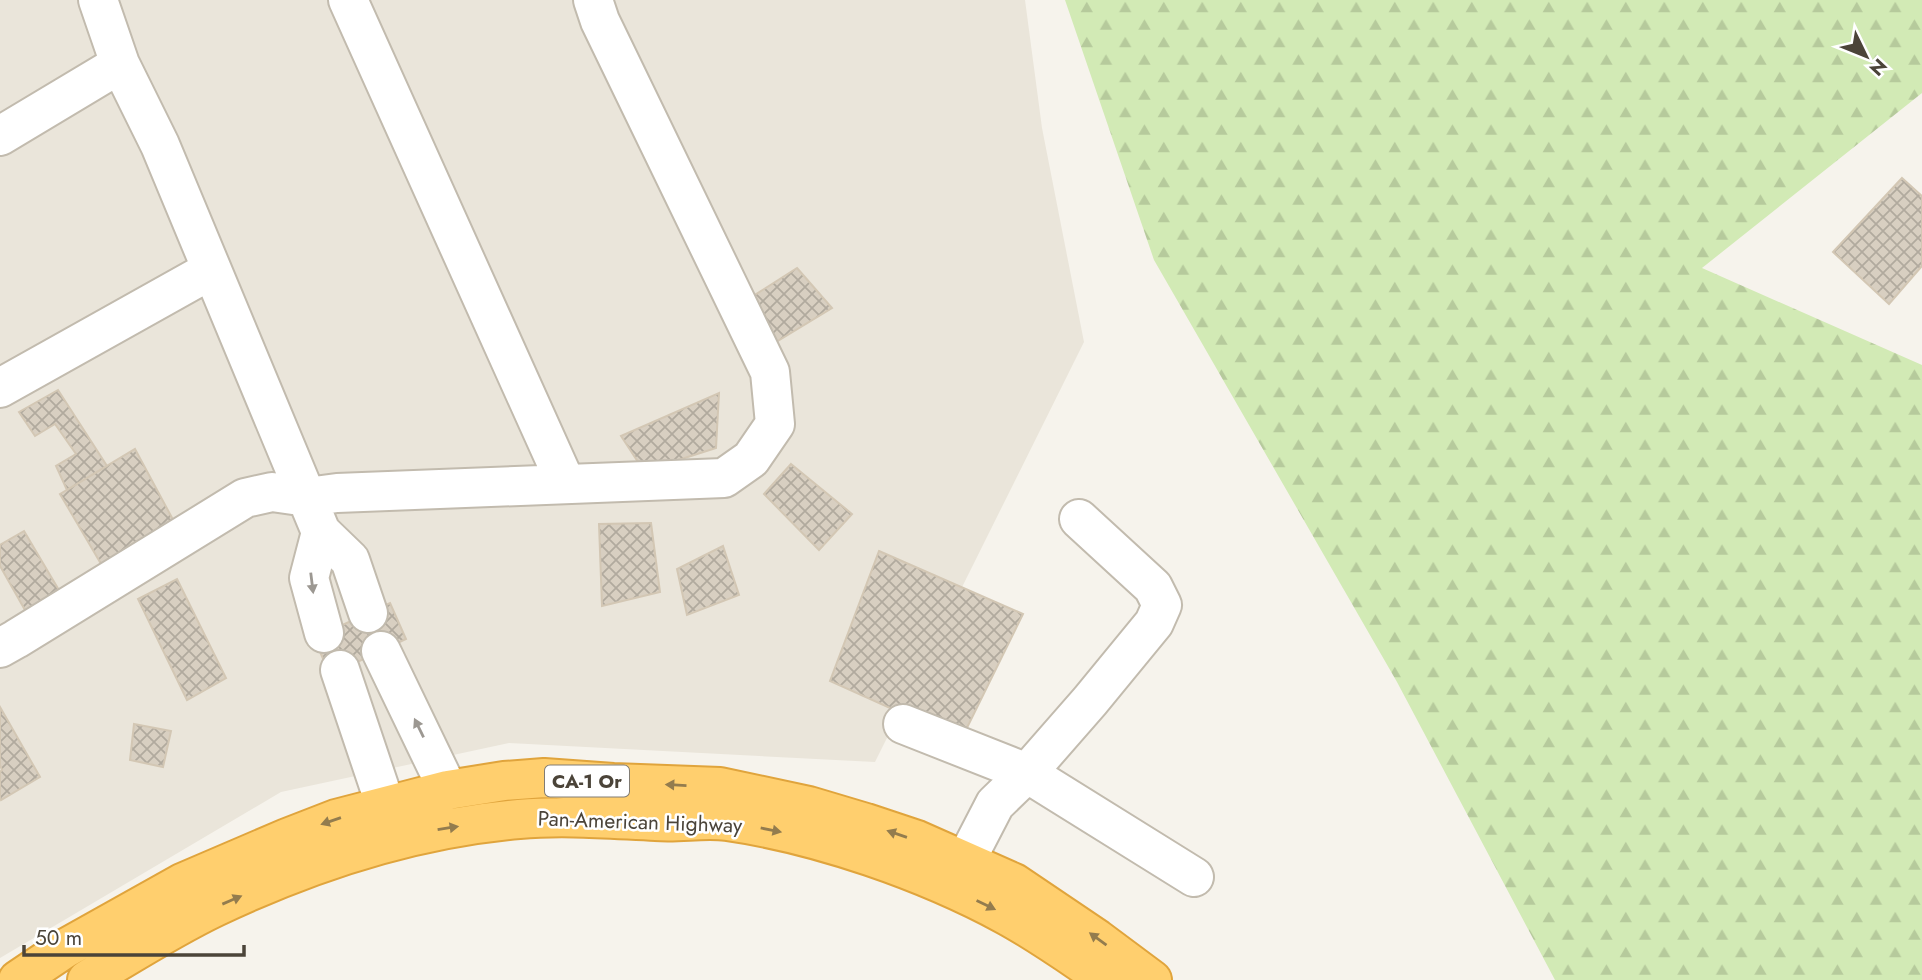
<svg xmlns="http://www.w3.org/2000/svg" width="1922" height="980" font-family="Jost,sans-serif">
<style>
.residential{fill:#eae5da}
.forest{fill:url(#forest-firs)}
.building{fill:url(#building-cross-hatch);stroke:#d3c7b4;stroke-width:2}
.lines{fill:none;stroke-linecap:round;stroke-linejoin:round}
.minor-casing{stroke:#c2bbae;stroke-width:42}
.highway-casing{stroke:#e0a43c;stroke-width:42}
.minor{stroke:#fff;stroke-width:38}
.highway{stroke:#ffcf6e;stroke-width:38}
.oneway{fill:#9c9892}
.oneway2{fill:#937c4e}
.labels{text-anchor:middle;stroke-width:5;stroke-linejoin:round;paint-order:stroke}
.shield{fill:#fff;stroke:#817c74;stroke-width:2}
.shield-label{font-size:19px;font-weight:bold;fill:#4b4439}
.street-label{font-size:21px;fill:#4b4439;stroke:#fff}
</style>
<defs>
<pattern id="forest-firs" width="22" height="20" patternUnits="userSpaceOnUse" patternTransform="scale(1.75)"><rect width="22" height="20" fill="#d2eab5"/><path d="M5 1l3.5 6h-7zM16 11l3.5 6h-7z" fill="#b6ca9c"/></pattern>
<pattern id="building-cross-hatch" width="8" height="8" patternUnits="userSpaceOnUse" patternTransform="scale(1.75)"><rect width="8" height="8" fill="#d8cfc1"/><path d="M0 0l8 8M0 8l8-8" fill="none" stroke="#b1aa9e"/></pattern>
</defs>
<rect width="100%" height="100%" fill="#f6f3ec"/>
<!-- residential -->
<path class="residential" d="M 0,0 L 1025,0 L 1042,128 L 1084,342 L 875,762 L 509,743 L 281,792 L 0,958 Z"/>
<!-- forest -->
<path class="forest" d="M 1065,0 L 1922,0 L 1922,93 L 1702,268 L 1922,365 L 1922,980 L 1555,980 L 1397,682 L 1154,260 Z"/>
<!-- building -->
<path class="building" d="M 1902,178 L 1922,196 L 1922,266 L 1889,304 L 1833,252 Z
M 797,268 L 832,308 L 771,345 L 750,298 Z
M 58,390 L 107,466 L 67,490 L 56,466 L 76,454 L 55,424 L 35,436 L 19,412 Z
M 719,393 L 716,448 L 644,471 L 621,436 Z
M 135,449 L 178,529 L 107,574 L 60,494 Z
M 791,464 L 852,514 L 819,550 L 764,494 Z
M 651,523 L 660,592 L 602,606 L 599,524 Z
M 24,531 L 63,597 L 29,617 L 0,566 L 0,545 Z
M 723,546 L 739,595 L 687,615 L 677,569 Z
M 879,551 L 1023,614 L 961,740 L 830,681 Z
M 177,579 L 226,678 L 187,700 L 138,599 Z
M 390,603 L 406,639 L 330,675 L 314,638 Z
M 0,707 L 40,777 L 1,800 L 0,798 L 0,772 L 2,770 L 0,765 Z
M 134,724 L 171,731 L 163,767 L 130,760 Z"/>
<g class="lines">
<defs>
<path id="minor" d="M 98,0 L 120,64 L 160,145 L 321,532 L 350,560 L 368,613
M 348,0 L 566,484
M 0,136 L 120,64
M 0,388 L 211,270
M 321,532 L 309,578 L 324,633
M 0,648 L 16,639 L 245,498 L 272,492 L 307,497 L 337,493 L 724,478 L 751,459 L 775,424 L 770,372 L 600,21 L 593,0
M 381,651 L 448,790
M 340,670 L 386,807
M 903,724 L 1027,773 L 1194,877
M 965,862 L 995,804 L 1027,773 L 1090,701 L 1154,623 L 1162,605 L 1153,587 L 1079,519"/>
<path id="highway" d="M 18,980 L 64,949 L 182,883 L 287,838 L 336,819 L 448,790 L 504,781 L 544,778 L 613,783 L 720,787 L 809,806 L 866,823 L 917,840 L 1014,883 L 1097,939 L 1152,980
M 87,980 C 129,955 171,928 215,907 C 310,862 414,828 519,819 C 565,815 610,819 656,821 C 679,823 704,818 727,821 C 818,834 925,871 1006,915 C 1041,934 1074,958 1107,980"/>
</defs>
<!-- minor casing -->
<use href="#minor" class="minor-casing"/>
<!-- highway casing -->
<use href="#highway" class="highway-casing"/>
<!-- minor -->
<use href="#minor" class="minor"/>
<!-- highway -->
<use href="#highway" class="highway"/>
</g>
<!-- one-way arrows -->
<defs><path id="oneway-solid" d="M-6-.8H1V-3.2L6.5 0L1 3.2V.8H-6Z" transform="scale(1.75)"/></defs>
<g class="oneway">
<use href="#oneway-solid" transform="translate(312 583) rotate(83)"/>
<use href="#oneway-solid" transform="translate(419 728) rotate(-116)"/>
</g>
<g class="oneway2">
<use href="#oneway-solid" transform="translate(676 785) rotate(-177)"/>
<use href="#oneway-solid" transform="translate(331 821) rotate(161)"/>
<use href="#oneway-solid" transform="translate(448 828) rotate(-9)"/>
<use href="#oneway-solid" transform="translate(771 830) rotate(11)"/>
<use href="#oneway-solid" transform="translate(897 834) rotate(-161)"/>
<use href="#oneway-solid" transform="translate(232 900) rotate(-23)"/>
<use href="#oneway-solid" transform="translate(986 905) rotate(26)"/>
<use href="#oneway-solid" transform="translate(1098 939) rotate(-144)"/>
</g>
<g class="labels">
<!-- shield labels -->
<rect class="shield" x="545" y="765.5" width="84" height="31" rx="5"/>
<g class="shield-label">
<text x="587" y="788">CA-1 Or</text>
</g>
<!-- street labels -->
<g class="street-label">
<text transform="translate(640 822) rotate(2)" y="7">Pan-American Highway</text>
</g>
</g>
<!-- north arrow -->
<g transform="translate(1866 56) rotate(133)" stroke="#ffffff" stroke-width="5" paint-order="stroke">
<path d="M0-5L12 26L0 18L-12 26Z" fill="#4b4439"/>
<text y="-10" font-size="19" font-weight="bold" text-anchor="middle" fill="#4b4439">N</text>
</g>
<!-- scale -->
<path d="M24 945v10h220v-10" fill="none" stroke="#4b4439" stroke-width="3.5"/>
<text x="35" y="945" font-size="21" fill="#4b4439" stroke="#ffffff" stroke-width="5" paint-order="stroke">50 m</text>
</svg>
